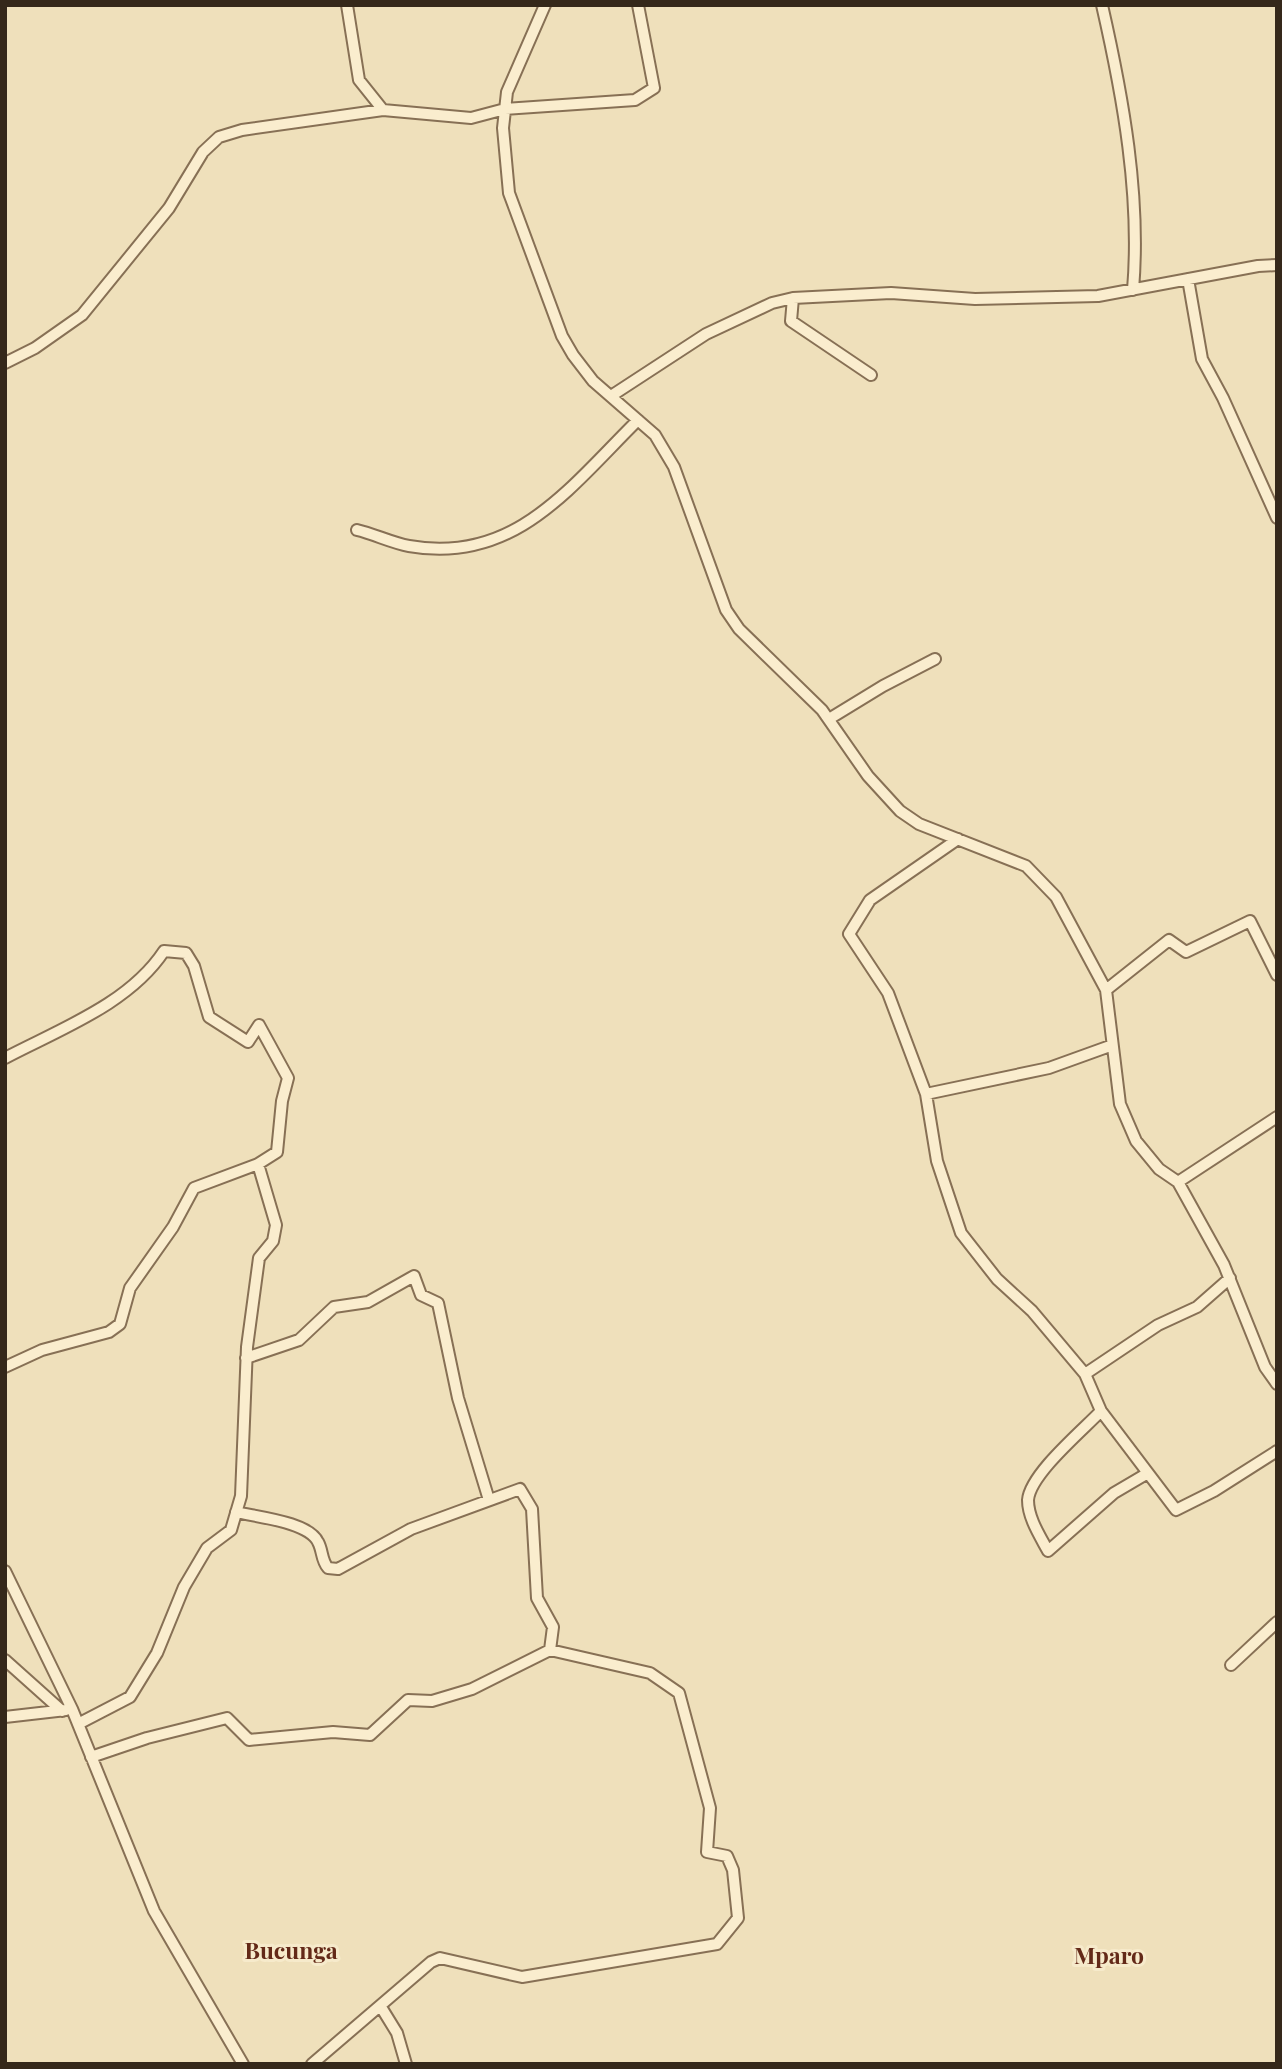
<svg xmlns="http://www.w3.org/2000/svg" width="1282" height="2069" font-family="'Playfair Display',serif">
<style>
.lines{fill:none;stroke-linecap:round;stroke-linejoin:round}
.minor-casing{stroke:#877055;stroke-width:14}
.minor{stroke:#faedce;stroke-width:10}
.labels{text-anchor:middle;stroke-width:6;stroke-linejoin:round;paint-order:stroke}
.quarter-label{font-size:23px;font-weight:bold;fill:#632918;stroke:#f6eacb}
</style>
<rect width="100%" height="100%" fill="#efe0bb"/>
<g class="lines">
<defs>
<path id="minor" d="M 347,5 L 359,80 L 383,110
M 545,5 L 507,92 L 503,128 L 509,193 L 562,336 L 573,355 L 593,381 L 655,435 L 674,467 L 726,610 L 739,629 L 822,710 L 868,776 L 900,811 L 919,824 L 1026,866 L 1056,897 L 1106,990 L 1120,1104 L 1136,1141 L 1159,1169 L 1178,1182 L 1224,1265 L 1265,1367 L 1277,1384
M 1102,5 C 1123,97 1141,196 1133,290
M 1188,279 L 1202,359 L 1223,398 L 1277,518
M 793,298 L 791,321 L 871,375
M 5,363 L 35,348 L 82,315 L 169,208 L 203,152 L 219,137 L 242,130 L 383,110 L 471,118 L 505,109 L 635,100 L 654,88 L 638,5
M 611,396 L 706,334 L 772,303 L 793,298 L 891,293 L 975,299 L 1098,296 L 1258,266 L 1277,265
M 357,530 C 374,534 392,543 409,546 C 515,565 571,486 638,420
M 829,719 L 883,686 L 935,659
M 1106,990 L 1169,940 L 1186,952 L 1250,921 L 1277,975
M 5,1058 C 60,1029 129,1004 164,951 L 186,953 L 194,966 L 209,1017 L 248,1042 L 259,1025 L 288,1078 L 282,1101 L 277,1152 L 258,1164 L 194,1188 L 173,1227 L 130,1288 L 120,1324 L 109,1332 L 42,1350 L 5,1367
M 926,1094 L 888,993 L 849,934 L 870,900 L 958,839
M 1178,1182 L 1277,1117
M 246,1358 L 299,1340 L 334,1307 L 368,1302 L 414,1276 L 421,1295 L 438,1303 L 458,1398 L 489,1500
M 1085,1374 L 1032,1311 L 997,1279 L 961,1233 L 937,1161 L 926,1094 L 1049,1068 L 1110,1046
M 1101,1411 L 1176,1510 L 1214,1491 L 1277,1451
M 1148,1473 L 1114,1493 L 1048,1551 C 1040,1536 1028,1518 1028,1500 C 1030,1474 1083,1430 1101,1411 L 1085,1374 L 1158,1325 L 1197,1307 L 1230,1278
M 236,1512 C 257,1517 309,1522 318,1542 C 323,1551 321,1560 328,1568 L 338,1569 L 411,1529 L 520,1489 L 532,1509 L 537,1598 L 553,1627 L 550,1650
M 5,1571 L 72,1709 L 154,1911 L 243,2064
M 5,1660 L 62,1711
M 1231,1665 L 1277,1622
M 5,1717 L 66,1710
M 78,1724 L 130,1697 L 157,1653 L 184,1587 L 207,1548 L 231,1530 L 241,1496 L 247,1347 L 259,1258 L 273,1241 L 276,1225 L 258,1164
M 91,1757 L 147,1738 L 227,1718 L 249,1740 L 333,1732 L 370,1735 L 408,1700 L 432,1701 L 472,1689 L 550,1650 L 650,1673 L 679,1693 L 710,1808 L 707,1852 L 727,1856 L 733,1870 L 738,1918 L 717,1944 L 522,1977 L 440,1958 L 431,1962 L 312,2064
M 381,2007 L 397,2033 L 406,2064"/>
</defs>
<!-- minor casing -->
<use href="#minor" class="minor-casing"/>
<!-- minor -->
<use href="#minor" class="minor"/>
</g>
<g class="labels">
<!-- quarter labels -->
<g class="quarter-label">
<text x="291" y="1959">Bucunga</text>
<text x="1109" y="1964">Mparo</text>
</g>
</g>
<!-- border -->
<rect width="1282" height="2069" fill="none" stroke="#35281a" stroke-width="14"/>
</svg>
